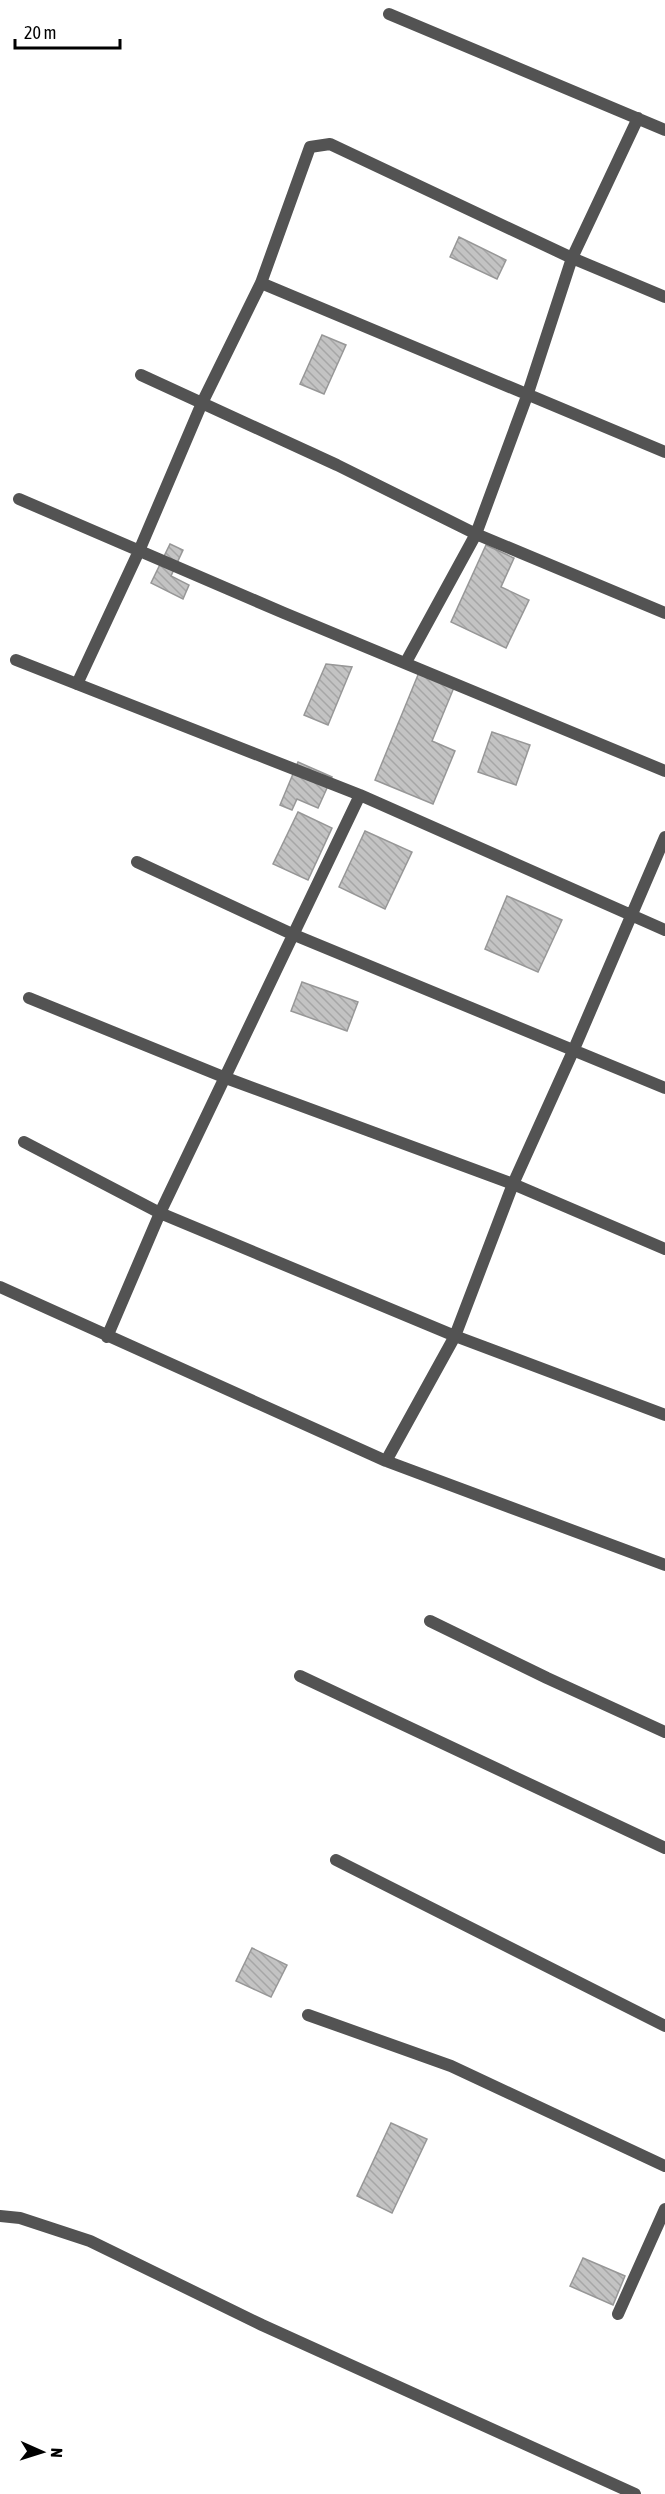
<svg xmlns="http://www.w3.org/2000/svg" width="665" height="2494" font-family="'Asap Condensed',sans-serif">
<style>
.building{fill:url(#building-back-hatch);stroke:#979797;stroke-width:1.5}
.lines{fill:none;stroke-linecap:round;stroke-linejoin:round}
.street{stroke:#535353;stroke-width:12}
</style>
<defs>
<pattern id="building-back-hatch" width="6" height="6" patternUnits="userSpaceOnUse" patternTransform="scale(1.5)"><rect width="6" height="6" fill="#c3c3c3"/><path d="M-1 5l2 2M0 0l6 6M5-1l2 2" fill="none" stroke="#a6a6a6"/></pattern>
</defs>
<rect width="100%" height="100%" fill="#fff"/>
<!-- building -->
<path class="building" d="M 459,237 L 506,260 L 497,279 L 450,257 Z
M 322,335 L 346,345 L 324,394 L 300,384 Z
M 170,544 L 183,550 L 171,576 L 189,585 L 183,599 L 151,583 Z
M 486,545 L 514,558 L 501,587 L 529,600 L 506,648 L 451,622 Z
M 326,664 L 352,667 L 328,725 L 304,715 Z
M 420,670 L 455,685 L 432,741 L 455,751 L 433,804 L 375,780 Z
M 492,732 L 530,745 L 516,785 L 478,772 Z
M 298,762 L 332,777 L 318,808 L 297,799 L 292,810 L 280,805 Z
M 298,812 L 332,828 L 308,880 L 273,864 Z
M 365,831 L 412,852 L 385,909 L 339,887 Z
M 507,896 L 562,920 L 538,972 L 485,949 Z
M 302,982 L 358,1002 L 347,1031 L 291,1011 Z
M 252,1948 L 287,1965 L 271,1997 L 236,1981 Z
M 391,2123 L 427,2139 L 392,2213 L 357,2196 Z
M 583,2258 L 625,2276 L 613,2305 L 570,2286 Z"/>
<g class="lines">
<!-- street -->
<path class="street" d="M 389,14 L 665,130
M 261,283 L 665,452
M 141,375 L 337,465 L 476,534 L 665,613
M 19,499 L 284,613 L 665,771
M 16,660 L 360,795 L 665,930
M 406,662 L 476,534 L 527,396 L 572,258 L 638,118
M 77,684 L 139,551 L 202,403 L 261,283 L 310,147 L 330,144 L 572,258 L 665,297
M 137,862 L 292,934 L 665,1088
M 29,998 L 226,1078 L 513,1184 L 665,1249
M 24,1142 L 160,1213 L 455,1336 L 665,1415
M 0,1287 L 386,1461 L 665,1565
M 107,1337 L 160,1213 L 360,795
M 386,1461 L 455,1336 L 513,1184 L 574,1049 L 665,837
M 430,1621 L 547,1678 L 665,1732
M 300,1676 L 665,1848
M 336,1860 L 665,2026
M 308,2015 L 451,2066 L 665,2166
M 0,2216 L 20,2218 L 90,2241 L 262,2325 L 635,2494
M 618,2314 L 665,2209"/>
</g>
<!-- north arrow -->
<g transform="translate(42 2452) rotate(93)" stroke="#ffffff" stroke-width="4.5" paint-order="stroke">
<path d="M0-4.5L10 22L0 15L-10 22Z" fill="#000000"/>
<text y="-9" font-size="16" font-weight="bold" text-anchor="middle" fill="#000000">N</text>
</g>
<!-- scale -->
<path d="M15 39v9h105v-9" fill="none" stroke="#000000" stroke-width="3"/>
<text x="24" y="39" font-size="18" fill="#000000" stroke="#ffffff" stroke-width="4.5" paint-order="stroke">20 m</text>
</svg>
